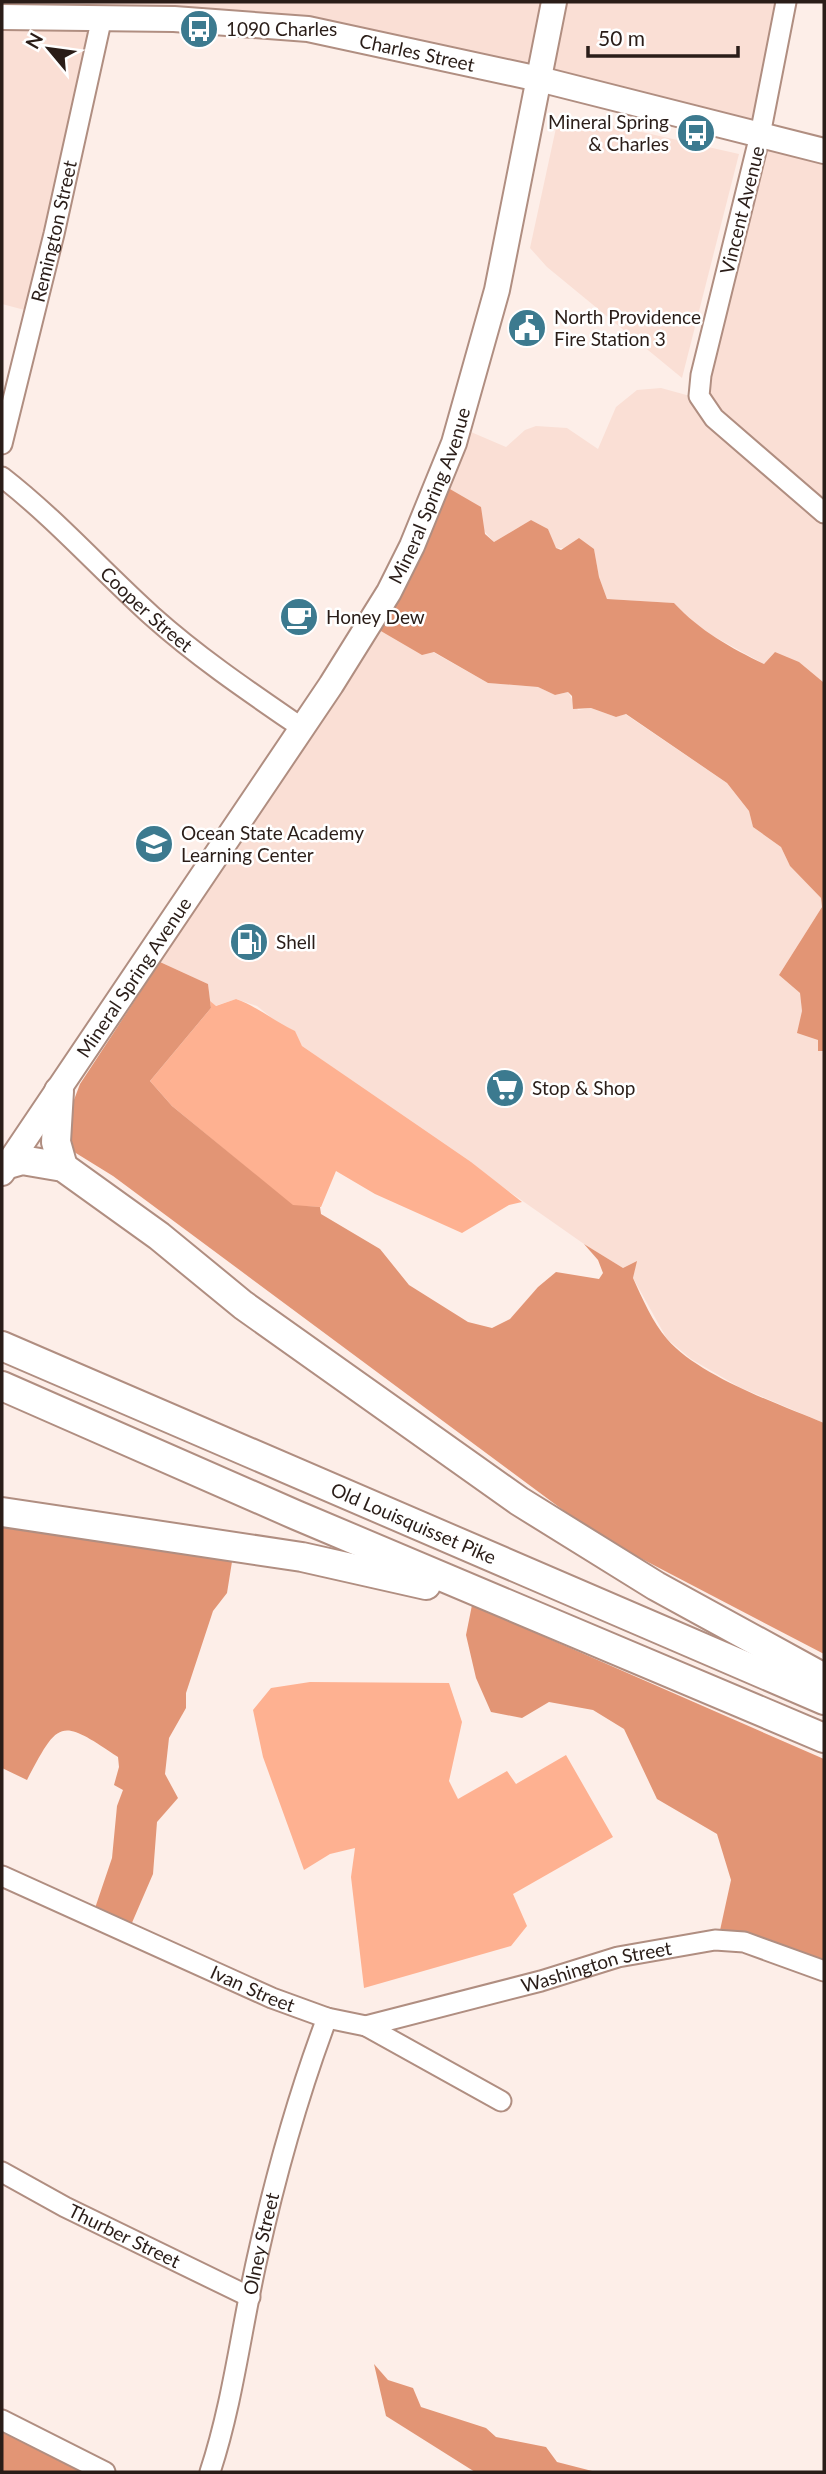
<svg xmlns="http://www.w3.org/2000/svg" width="826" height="2474" font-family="Lato,sans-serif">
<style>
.built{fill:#fadfd5}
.green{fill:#feb191}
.forest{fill:#e29575}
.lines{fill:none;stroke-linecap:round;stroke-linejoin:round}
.minor-casing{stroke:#b08e81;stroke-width:23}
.major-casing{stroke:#b08e81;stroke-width:28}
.highway-casing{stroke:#b08e81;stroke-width:32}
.minor{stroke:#fff;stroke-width:19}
.major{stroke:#fff;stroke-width:24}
.highway{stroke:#fff;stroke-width:28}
.labels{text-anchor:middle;stroke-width:5;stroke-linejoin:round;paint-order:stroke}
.poi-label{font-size:19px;fill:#2a1d18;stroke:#fff;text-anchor:start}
.street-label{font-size:19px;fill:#2a1d18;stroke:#fff}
</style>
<rect width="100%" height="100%" fill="#fdeee8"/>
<!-- built -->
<path class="built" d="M 2,2 L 791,2 L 762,133 L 824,149 L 824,695 L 775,652 L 764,664 L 695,626 L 674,603 L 607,599 L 599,577 L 594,549 L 555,548 L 548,529 L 531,520 L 494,542 L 443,485 L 464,429 L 506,447 L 525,430 L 536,426 L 567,428 L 598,449 L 616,407 L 637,390 L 661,388 L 701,399 L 759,140 L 331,32 L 108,18 L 36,313 L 2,304 Z
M 580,118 L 739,154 L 682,378 L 547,267 L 530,248 L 556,128 Z
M 374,627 L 433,652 L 488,683 L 538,687 L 555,695 L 568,692 L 578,710 L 591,708 L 616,717 L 625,714 L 727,783 L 749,811 L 753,827 L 781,847 L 790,866 L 821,898 L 822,907 L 779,975 L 800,993 L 802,1011 L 818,1040 L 818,1051 L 824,1051 L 824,1423 L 739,1387 L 691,1359 L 667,1339 L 633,1278 L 636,1262 L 623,1268 L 584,1244 L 302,1046 L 294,1031 L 278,1023 L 257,1006 L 236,999 L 215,1006 L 210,1001 L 208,984 L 160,962 L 158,959 Z"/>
<!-- green -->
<path class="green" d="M 236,999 C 258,1007 274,1021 295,1031 L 302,1046 L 471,1162 L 522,1202 L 509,1205 L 462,1233 L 375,1194 L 336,1171 L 321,1207 L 293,1206 L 172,1106 L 150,1081 L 211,1008 L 210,1001 L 216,1006 Z
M 310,1682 L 449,1683 L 462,1722 L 449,1781 L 458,1799 L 507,1771 L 516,1784 L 566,1755 L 613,1837 L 513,1894 L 527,1926 L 511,1946 L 364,1988 L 351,1877 L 355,1848 L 330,1854 L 304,1870 L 263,1757 L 253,1710 L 271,1688 Z"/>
<!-- forest -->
<path class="forest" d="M 443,485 L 481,507 L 485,534 L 494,542 L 531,520 L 548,529 L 556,548 L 561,550 L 579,538 L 594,549 L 599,577 L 607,599 L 674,603 C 700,631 731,648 764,664 L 775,652 L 799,662 L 823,682 L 824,1051 L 818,1051 L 818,1040 L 797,1033 L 802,1011 L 800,993 L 779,975 L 822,907 L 821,898 L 790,866 L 781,847 L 753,827 L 749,811 L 727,783 L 626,714 L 616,717 L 591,708 L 573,709 L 572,696 L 568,692 L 555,695 L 538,687 L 488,683 L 434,652 L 422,655 L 374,627 Z
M 160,962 L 208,984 L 211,1008 L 150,1081 L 172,1106 L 293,1205 L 320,1207 L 321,1214 L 380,1249 L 409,1285 L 468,1322 L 492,1328 L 510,1319 L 538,1287 L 556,1272 L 599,1279 L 603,1273 L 598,1260 L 584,1244 L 623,1268 L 637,1261 L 633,1278 C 642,1298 653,1323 667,1339 C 700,1377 779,1404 824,1423 L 824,1654 L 598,1536 L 113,1176 L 58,1142 L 80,1084 Z
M 2,1512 L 235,1543 L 227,1593 L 213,1611 L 186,1693 L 186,1708 L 169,1738 L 165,1774 L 178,1798 L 157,1822 L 153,1874 L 128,1932 L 92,1917 L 112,1858 L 117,1806 L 123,1790 L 114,1785 L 119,1767 L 118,1757 C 60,1718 59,1719 27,1780 L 2,1768 Z
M 472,1605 L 824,1759 L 824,1971 L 717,1944 L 731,1880 L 717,1834 L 657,1799 L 624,1729 L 593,1710 L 549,1702 L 522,1718 L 491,1712 L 476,1678 L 466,1635 Z
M 374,2364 L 388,2380 L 413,2388 L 421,2407 L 486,2428 L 496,2437 L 546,2447 L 557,2462 L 596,2472 L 475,2472 L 386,2416 Z
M 2,2419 L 106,2472 L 2,2472 Z"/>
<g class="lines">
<defs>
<g id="minor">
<path d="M 786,2 L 760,135 L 701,375 L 699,396 L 714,418 L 824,513"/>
<path id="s1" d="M 2,444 L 54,234 L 102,17"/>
<path id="s2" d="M 2,477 C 56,519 101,570 152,616 C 199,658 251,693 302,728"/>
<path id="s3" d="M 2,1876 L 272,1998 L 327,2018 L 366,2026 L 501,2101"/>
<path id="s4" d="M 366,2026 L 541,1981 L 618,1957 L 715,1940 L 744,1942 L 824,1971"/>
<path id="s5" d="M 2,2172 L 65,2207 L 250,2297"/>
<path d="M 2,2420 L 105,2472"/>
<path id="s6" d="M 210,2472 C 233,2402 241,2330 257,2259 C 275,2178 298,2095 327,2018"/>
</g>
<g id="major">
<path id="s7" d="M 2,17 L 174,19 L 308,29 L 539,79 L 824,151"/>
<path id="s8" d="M 2,1173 L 331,685 L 389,592 L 412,546 L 454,443 L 497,290 L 554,2"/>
</g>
<g id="highway">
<path d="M 59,1091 L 56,1142 L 63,1167"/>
<path d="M 8,1164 L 22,1160 L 63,1167 L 159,1236 L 243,1305 L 519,1501 L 656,1586 L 824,1678"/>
<path id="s9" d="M 2,1346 L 824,1700"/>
<path d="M 2,1386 L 296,1515 L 824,1738"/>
<path d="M 2,1512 L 302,1557 L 426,1585"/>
</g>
</defs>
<!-- minor casing -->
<use href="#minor" class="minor-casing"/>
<!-- major casing -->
<use href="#major" class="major-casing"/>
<!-- highway casing -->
<use href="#highway" class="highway-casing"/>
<!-- minor -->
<use href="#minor" class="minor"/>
<!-- major -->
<use href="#major" class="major"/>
<!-- highway -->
<use href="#highway" class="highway"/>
</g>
<!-- icons -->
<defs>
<symbol id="bus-disc" viewBox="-11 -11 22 22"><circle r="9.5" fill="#3c7a8f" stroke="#fff"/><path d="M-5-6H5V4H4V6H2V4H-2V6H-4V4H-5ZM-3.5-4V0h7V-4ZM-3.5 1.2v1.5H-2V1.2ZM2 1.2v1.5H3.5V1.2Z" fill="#fff"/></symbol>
<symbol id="civic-disc" viewBox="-11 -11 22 22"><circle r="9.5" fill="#3c7a8f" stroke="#fff"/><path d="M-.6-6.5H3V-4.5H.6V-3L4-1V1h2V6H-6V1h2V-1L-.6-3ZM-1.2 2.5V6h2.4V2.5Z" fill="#fff"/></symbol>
<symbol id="cafe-disc" viewBox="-11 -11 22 22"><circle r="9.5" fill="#3c7a8f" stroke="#fff"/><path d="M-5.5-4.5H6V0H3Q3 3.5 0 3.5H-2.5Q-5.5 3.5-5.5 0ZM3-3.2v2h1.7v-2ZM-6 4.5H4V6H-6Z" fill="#fff"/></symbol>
<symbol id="school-disc" viewBox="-11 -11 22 22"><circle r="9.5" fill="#3c7a8f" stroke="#fff"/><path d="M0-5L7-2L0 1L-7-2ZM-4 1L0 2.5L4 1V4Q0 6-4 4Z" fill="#fff"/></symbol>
<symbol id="fuel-disc" viewBox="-11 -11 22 22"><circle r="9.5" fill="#3c7a8f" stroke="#fff"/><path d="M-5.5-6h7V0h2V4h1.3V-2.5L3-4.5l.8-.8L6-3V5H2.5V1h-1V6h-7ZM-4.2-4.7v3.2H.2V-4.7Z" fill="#fff"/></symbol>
<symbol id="supermarket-disc" viewBox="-11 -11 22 22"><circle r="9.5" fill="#3c7a8f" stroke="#fff"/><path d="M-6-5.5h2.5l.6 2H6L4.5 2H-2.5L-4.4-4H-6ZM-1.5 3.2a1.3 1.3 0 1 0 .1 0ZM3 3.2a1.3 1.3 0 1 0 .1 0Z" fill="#fff"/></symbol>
</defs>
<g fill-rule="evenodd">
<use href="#bus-disc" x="177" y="7" width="44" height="44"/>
<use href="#bus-disc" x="674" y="111" width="44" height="44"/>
<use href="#civic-disc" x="505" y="306" width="44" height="44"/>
<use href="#cafe-disc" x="277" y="595" width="44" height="44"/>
<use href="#school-disc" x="132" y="822" width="44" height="44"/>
<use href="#fuel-disc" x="227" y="920" width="44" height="44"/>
<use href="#supermarket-disc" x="483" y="1066" width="44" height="44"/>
</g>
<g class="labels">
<!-- poi labels -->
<g class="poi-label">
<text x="226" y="36">1090 Charles</text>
<text x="669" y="129" text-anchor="end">Mineral Spring<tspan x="669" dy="22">&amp; Charles</tspan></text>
<text x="554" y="324">North Providence<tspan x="554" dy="22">Fire Station 3</tspan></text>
<text x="326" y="624">Honey Dew</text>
<text x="181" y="840">Ocean State Academy<tspan x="181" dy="22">Learning Center</tspan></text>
<text x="276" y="949">Shell</text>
<text x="532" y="1095">Stop &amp; Shop</text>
</g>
<!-- street labels -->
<g class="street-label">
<text dy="7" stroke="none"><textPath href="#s7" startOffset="418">Charles Street</textPath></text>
<text transform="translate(742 210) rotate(-76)" y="7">Vincent Avenue</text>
<text dy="7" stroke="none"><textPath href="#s1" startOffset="219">Remington Street</textPath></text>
<text dy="7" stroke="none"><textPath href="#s8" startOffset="803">Mineral Spring Avenue</textPath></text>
<text dy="7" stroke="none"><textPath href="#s2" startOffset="196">Cooper Street</textPath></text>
<text dy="7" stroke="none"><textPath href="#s8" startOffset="236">Mineral Spring Avenue</textPath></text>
<text dy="7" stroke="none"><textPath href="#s9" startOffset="448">Old Louisquisset Pike</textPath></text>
<text dy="7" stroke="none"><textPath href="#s4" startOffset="238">Washington Street</textPath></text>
<text dy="7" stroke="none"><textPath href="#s3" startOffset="275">Ivan Street</textPath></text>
<text dy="7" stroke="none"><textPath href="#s5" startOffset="138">Thurber Street</textPath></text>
<text dy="7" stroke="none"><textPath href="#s6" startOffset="234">Olney Street</textPath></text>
</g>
</g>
<!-- border -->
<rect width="826" height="2474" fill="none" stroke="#2a1d18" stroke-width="7"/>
<!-- north arrow -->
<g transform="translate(49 49) rotate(299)" stroke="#ffffff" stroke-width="5" paint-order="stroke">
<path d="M0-5L12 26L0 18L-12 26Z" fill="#2a1d18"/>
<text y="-10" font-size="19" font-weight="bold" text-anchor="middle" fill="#2a1d18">N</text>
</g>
<!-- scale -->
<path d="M588 46v10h150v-10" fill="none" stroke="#2a1d18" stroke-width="3.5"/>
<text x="598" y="46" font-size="21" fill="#2a1d18" stroke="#ffffff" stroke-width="5" paint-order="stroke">50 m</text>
</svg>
